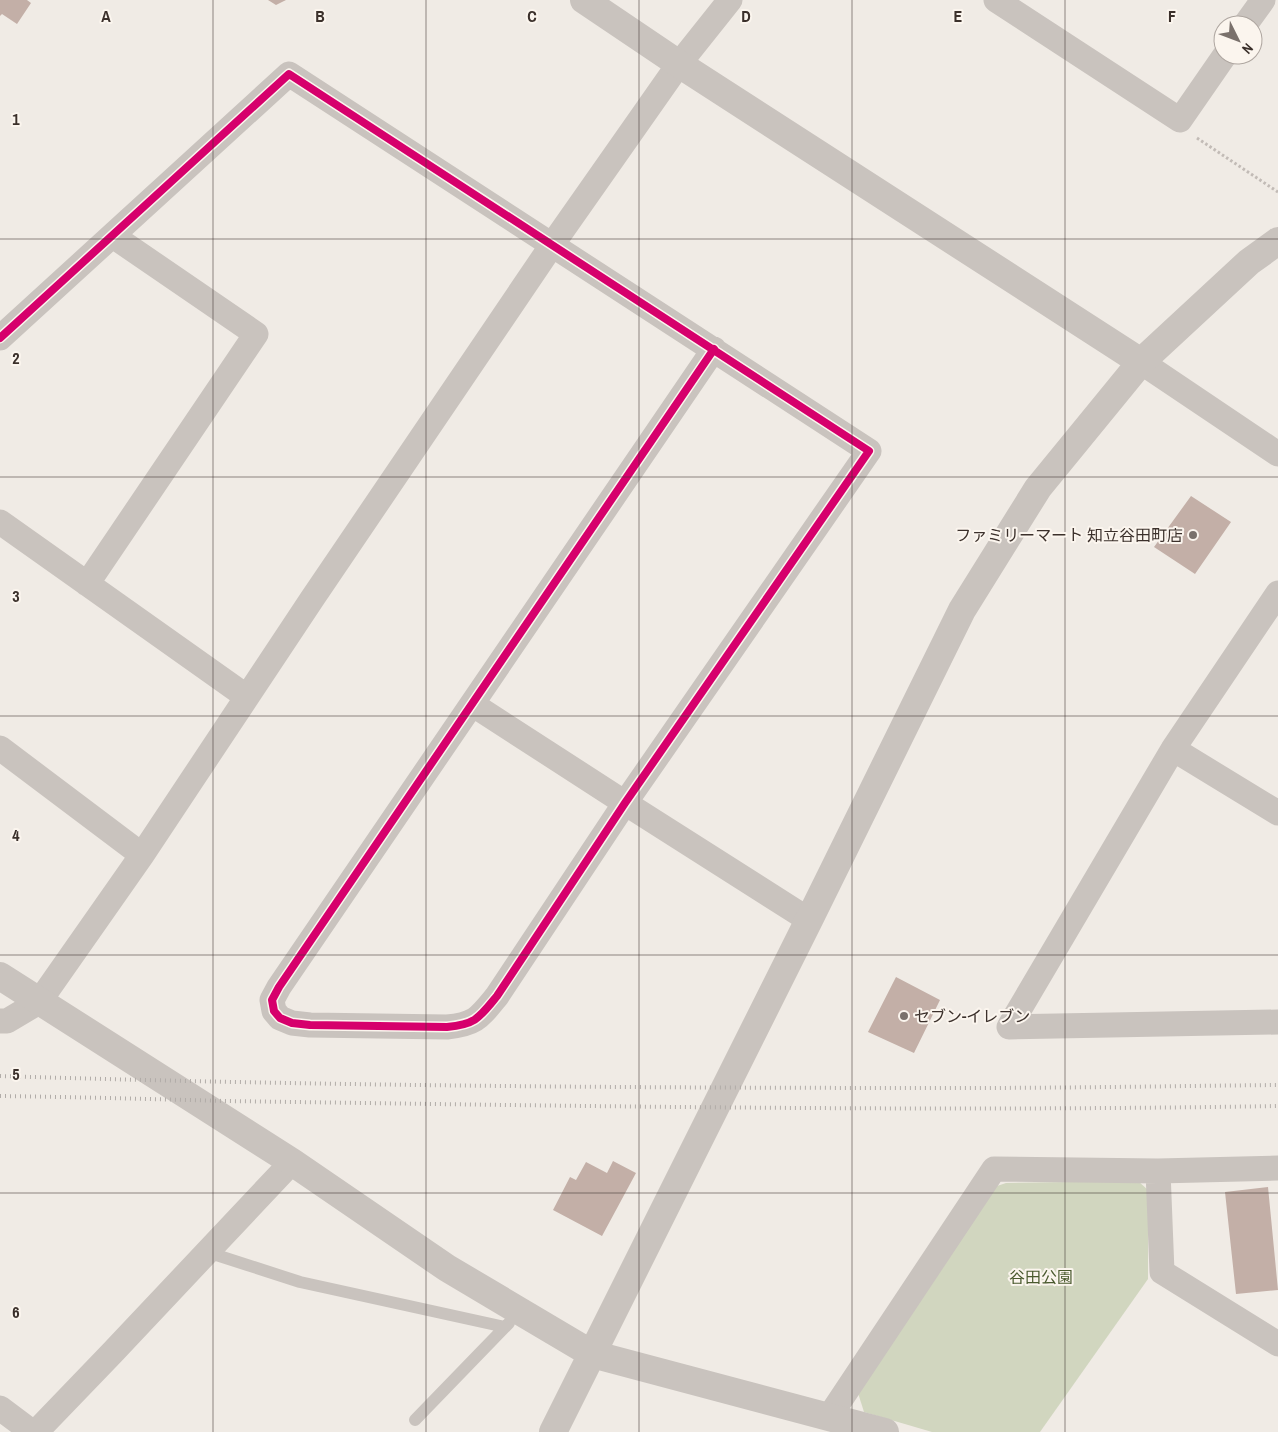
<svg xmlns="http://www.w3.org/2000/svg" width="1278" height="1432" font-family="'Archivo Narrow','Noto Sans JP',sans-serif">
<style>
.green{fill:#d1d6bf}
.building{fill:#c3afa7}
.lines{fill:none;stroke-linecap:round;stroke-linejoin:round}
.path{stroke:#c2bbb6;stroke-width:3;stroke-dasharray:2.5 2.5;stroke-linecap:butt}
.service{stroke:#c9c3be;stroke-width:12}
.minor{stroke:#c9c3be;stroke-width:25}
.tertiary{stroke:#c9c3be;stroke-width:28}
.rail{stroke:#b1aca8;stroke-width:4;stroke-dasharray:1 4;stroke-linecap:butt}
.cycleway-casing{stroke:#fbf5ee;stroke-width:11}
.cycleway{stroke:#d6006c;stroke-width:8}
.grid{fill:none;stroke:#3b302b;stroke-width:1;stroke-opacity:0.55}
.poi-dot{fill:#7a716c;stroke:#fbf5ee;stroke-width:2}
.labels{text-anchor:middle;stroke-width:4;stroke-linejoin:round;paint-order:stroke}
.poi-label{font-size:16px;fill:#3b302b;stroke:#fbf5ee;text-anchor:end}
.park-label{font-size:16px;fill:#4a5a2e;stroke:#fbf5ee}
.grid-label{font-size:16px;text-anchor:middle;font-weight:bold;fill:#3b302b;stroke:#fbf5ee;stroke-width:4;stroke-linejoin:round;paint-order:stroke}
</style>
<rect width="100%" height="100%" fill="#f0ebe5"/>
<!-- green -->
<path class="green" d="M 1138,1181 L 1148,1190 L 1148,1279 L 1040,1432 L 932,1432 L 864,1412 L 858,1393 L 997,1186 L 1006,1183 Z"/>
<!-- building -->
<path class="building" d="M 0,0 L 27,0 L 31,3 L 17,24 L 2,14 L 0,16 Z
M 268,0 L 286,0 L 276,5 Z
M 1191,496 L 1231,522 L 1195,574 L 1154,547 Z
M 896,977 L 940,1000 L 914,1053 L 868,1032 Z
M 613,1161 L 636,1173 L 602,1236 L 553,1210 L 570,1177 L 576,1180 L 586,1162 L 607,1173 Z
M 1268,1187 L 1278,1290 L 1236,1294 L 1225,1192 Z"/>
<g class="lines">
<!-- path -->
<path class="path" d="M 1197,138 L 1278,192"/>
<!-- service -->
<path class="service" d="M 207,1252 L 300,1282 L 505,1327
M 415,1420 L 509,1323"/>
<!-- minor -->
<path class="minor" d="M 996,0 L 1180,120 L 1225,55
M 1245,25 L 1263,0
M 0,338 L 289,74 L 869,451 L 625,803 L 497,996 C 479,1018 476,1024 447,1027 L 310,1025 L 292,1023 L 280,1018 L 274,1011 L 272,1000 L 279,987 L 714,349
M 1141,362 L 1278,454
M 0,522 L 247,697
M 87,584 L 256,334 L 113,236
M 1278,593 L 1173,749 L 1009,1027 L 1278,1022
M 472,704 L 625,803 L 809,920
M 0,748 L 142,855
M 1173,749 L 1278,813
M 0,1021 L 7,1021 L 39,1002 L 142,855 L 312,599 L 552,245 L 679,64 L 730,0
M 1278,1168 L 1158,1171 L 1162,1272 L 1278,1344
M 0,1408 L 32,1432
M 829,1417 L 994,1169 L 1158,1171
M 36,1432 L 112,1353 L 292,1162"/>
<!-- tertiary -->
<path class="tertiary" d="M 584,0 L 679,64 L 1141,362
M 0,976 L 292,1162 L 447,1268 L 592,1354 L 885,1432
M 553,1432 L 809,920 L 962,610 L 1038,488 L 1141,362 L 1249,262 L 1278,241"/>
<!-- rail -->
<path class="rail" d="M 0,1076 C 321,1086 642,1088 963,1088 C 1068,1088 1173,1086 1278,1085
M 0,1096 C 75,1097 150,1099 225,1101 C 576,1106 927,1112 1278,1106"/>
<defs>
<path id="cycleway" d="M 0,338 L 289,74 L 869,451 L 625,803 L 497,996 C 479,1018 476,1024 447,1027 L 310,1025 L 292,1023 L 280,1018 L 274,1011 L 272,1000 L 279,987 L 714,349"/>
</defs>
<!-- cycleway casing -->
<use href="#cycleway" class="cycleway-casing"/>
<!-- cycleway -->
<use href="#cycleway" class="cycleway"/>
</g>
<!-- grid -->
<path class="grid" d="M 213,0 L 213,1432M 426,0 L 426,1432M 639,0 L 639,1432M 852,0 L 852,1432M 1065,0 L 1065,1432M 0,239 L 1278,239M 0,477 L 1278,477M 0,716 L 1278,716M 0,955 L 1278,955M 0,1193 L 1278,1193"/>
<!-- markers -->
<g class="poi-dot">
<circle cx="1193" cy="535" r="5"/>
<circle cx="904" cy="1016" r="5"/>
</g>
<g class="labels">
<!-- poi labels -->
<g class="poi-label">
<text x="1183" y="541">ファミリーマート 知立谷田町店</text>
<text x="914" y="1022" text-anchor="start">セブン-イレブン</text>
</g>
<!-- park labels -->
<g class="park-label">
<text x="1041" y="1283">谷田公園</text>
</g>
</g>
<g class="grid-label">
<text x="106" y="22">A</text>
<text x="320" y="22">B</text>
<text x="532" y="22">C</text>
<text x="746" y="22">D</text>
<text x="958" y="22">E</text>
<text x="1172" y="22">F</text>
<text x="16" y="125">1</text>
<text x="16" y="364">2</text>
<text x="16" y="602">3</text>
<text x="16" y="841">4</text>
<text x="16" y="1080">5</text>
<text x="16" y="1318">6</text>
</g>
<!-- north arrow -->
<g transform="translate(1238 40) rotate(132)"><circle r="24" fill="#fbf5ee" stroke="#aea6a0"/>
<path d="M0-4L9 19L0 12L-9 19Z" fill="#7a716c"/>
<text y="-8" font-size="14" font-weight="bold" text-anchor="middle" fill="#3b302b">N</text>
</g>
</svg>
